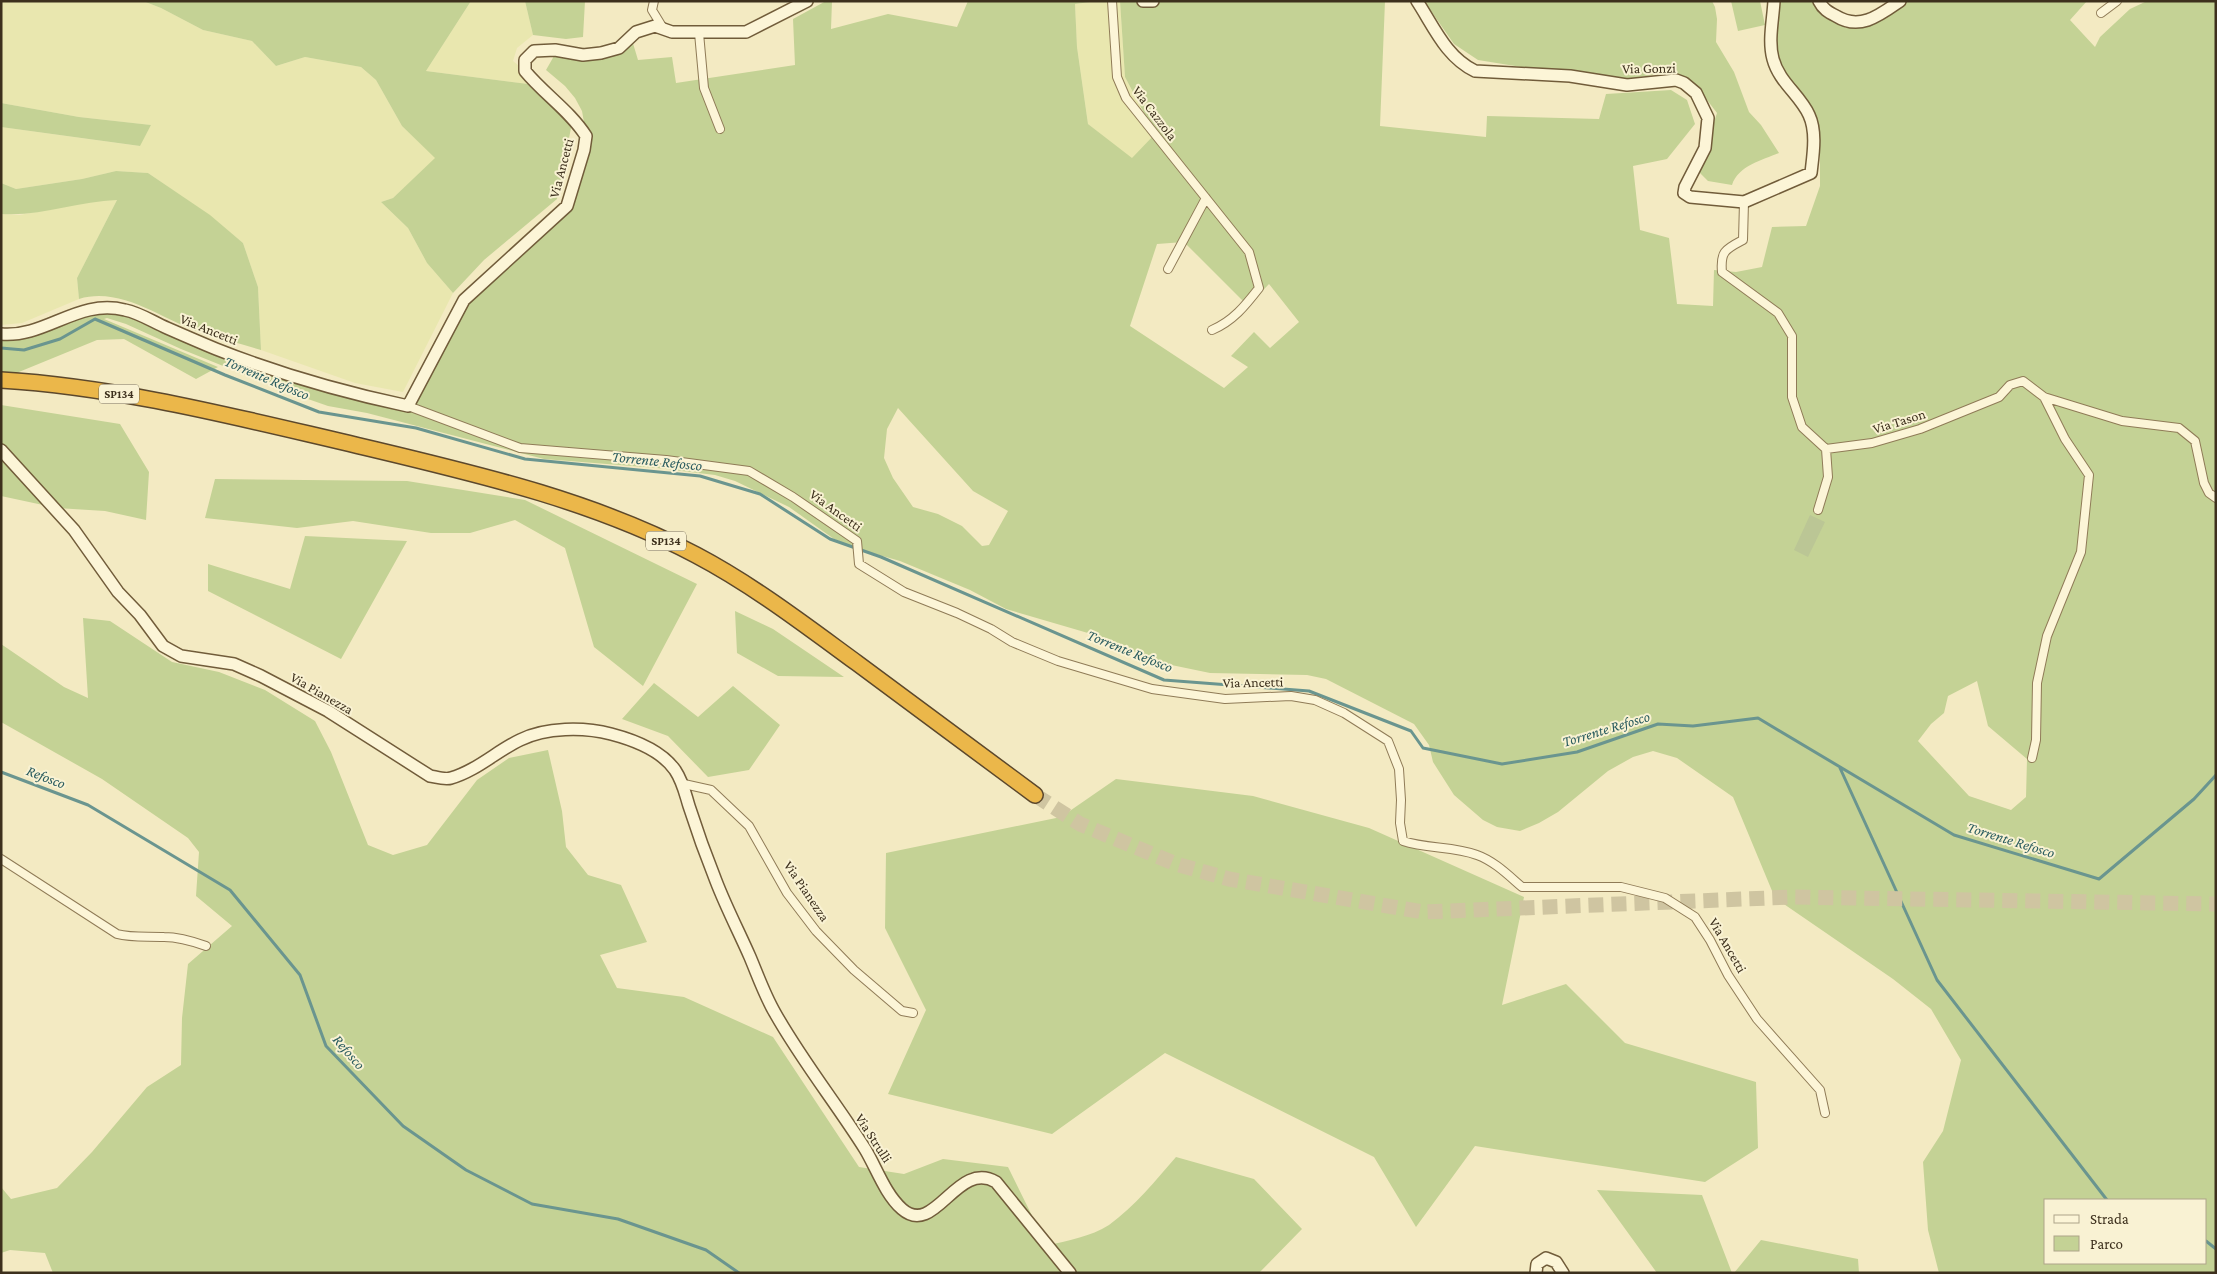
<svg xmlns="http://www.w3.org/2000/svg" width="2217" height="1274" font-family="'Crimson Pro',serif">
<style>
.farmland{fill:#e9e7af}
.green{fill:#c4d295;fill-rule:evenodd}
.cemetery{fill:#bbc695}
.lines{fill:none;stroke-linecap:round;stroke-linejoin:round}
.stream{stroke:#6a958f;stroke-width:3}
.highway-tunnel{stroke:#cfc5a1;stroke-width:15;stroke-dasharray:15 8;stroke-linecap:butt}
.street-casing{stroke:#8f7b57;stroke-width:10}
.secondary-casing{stroke:#715c3a;stroke-width:14}
.highway-casing{stroke:#5c482c;stroke-width:18}
.street{stroke:#fcf5d7;stroke-width:8}
.secondary{stroke:#fcf5d7;stroke-width:11}
.highway{stroke:#ebb74a;stroke-width:15}
.labels{text-anchor:middle;stroke-width:4;stroke-linejoin:round;paint-order:stroke}
.shield{fill:#f9f2d3;stroke:#756a54;stroke-width:1}
.shield-label{font-size:12px;font-weight:bold;fill:#3d301d}
.street-label{font-size:14px;fill:#3d301d;stroke:#f9f2d3}
.water-label{font-size:15px;font-style:italic;fill:#2a5c5f;stroke:#f9f2d3}
</style>
<rect width="100%" height="100%" fill="#f3eac2"/>
<!-- farmland -->
<path class="farmland" d="M 1,1 L 143,1 L 161,8 L 203,30 L 252,41 L 276,66 L 305,57 L 361,67 L 376,80 L 402,126 L 436,158 L 393,198 L 381,202 L 408,228 L 427,263 L 453,293 L 403,392 L 355,383 L 261,350 L 258,287 L 243,243 L 209,215 L 148,173 L 116,171 L 82,179 L 16,189 L 1,183 L 1,127 L 139,146 L 151,125 L 79,117 L 1,103 Z
M 471,1 L 525,1 L 533,35 L 517,48 L 513,61 L 544,86 L 426,71 Z
M 1097,1 L 1120,1 L 1125,77 L 1155,135 L 1132,159 L 1088,124 L 1077,47 L 1075,4 Z
M 117,200 L 77,278 L 79,299 L 22,323 L 1,325 L 1,214 L 20,215 L 89,201 Z"/>
<!-- green -->
<path class="green" d="M 143,1 L 471,1 L 426,71 L 544,86 L 569,116 L 571,128 L 557,199 L 484,260 L 453,293 L 427,263 L 408,228 L 381,202 L 393,198 L 435,158 L 402,126 L 376,80 L 361,67 L 305,57 L 276,66 L 252,41 L 203,30 L 161,8 Z
M 525,1 L 585,1 L 583,37 L 566,39 L 533,35 Z
M 826,1 L 832,1 L 831,29 L 888,14 L 957,27 L 968,1 L 1097,1 L 1075,4 L 1077,47 L 1088,124 L 1132,158 L 1155,134 L 1125,77 L 1120,1 L 1385,1 L 1380,126 L 1486,137 L 1487,116 L 1599,119 L 1606,94 L 1671,90 L 1687,100 L 1695,124 L 1667,159 L 1633,166 L 1640,230 L 1669,238 L 1677,304 L 1713,306 L 1714,270 L 1736,272 L 1762,267 L 1772,227 L 1806,226 L 1820,186 L 1820,154 L 1816,146 L 1815,126 L 1780,69 L 1776,34 L 1778,1 L 1815,1 L 1846,28 L 1887,13 L 1904,1 L 2087,1 L 2070,20 L 2095,47 L 2100,37 L 2130,9 L 2147,1 L 2216,1 L 2216,1273 L 1939,1273 L 1928,1230 L 1923,1162 L 1943,1131 L 1961,1060 L 1931,1009 L 1893,979 L 1775,898 L 1733,797 L 1677,758 L 1653,751 L 1633,757 L 1608,771 L 1558,812 L 1539,823 L 1520,831 L 1497,827 L 1483,820 L 1454,795 L 1433,762 L 1429,745 L 1414,724 L 1326,679 L 1307,675 L 1210,673 L 1157,662 L 1105,638 L 1006,609 L 970,590 L 900,561 L 858,549 L 834,539 L 789,507 L 735,481 L 715,475 L 657,468 L 544,459 L 367,413 L 328,406 L 285,391 L 181,349 L 126,324 L 107,318 L 104,319 L 218,367 L 196,379 L 124,339 L 97,340 L 14,374 L 1,371 L 1,334 L 85,312 L 116,312 L 197,346 L 405,406 L 456,315 L 564,213 L 585,128 L 582,111 L 575,98 L 565,86 L 546,70 L 554,56 L 608,54 L 632,40 L 638,60 L 672,57 L 676,83 L 795,65 L 793,19 ZM 1184,242 L 1248,306 L 1269,284 L 1299,322 L 1270,348 L 1254,332 L 1231,356 L 1248,367 L 1224,388 L 1130,326 L 1157,244 ZM 898,408 L 973,491 L 1008,511 L 989,545 L 982,546 L 962,526 L 938,514 L 913,507 L 893,478 L 884,458 L 887,429 ZM 1977,681 L 1988,726 L 2027,759 L 2026,797 L 2011,810 L 1969,796 L 1918,741 L 1931,724 L 1944,713 L 1948,696 ZM 2046,1200 L 2206,1200 L 2206,1263 L 2046,1263 Z
M 1424,1 L 1712,1 L 1715,7 L 1717,19 L 1716,42 L 1734,72 L 1749,112 L 1761,125 L 1779,153 C 1762,160 1738,166 1732,185 L 1708,181 L 1698,171 L 1717,113 L 1704,96 L 1675,72 L 1610,81 L 1478,60 L 1454,44 Z
M 1731,1 L 1760,1 L 1765,25 L 1738,31 Z
M 1,103 L 79,117 L 151,125 L 140,146 L 1,127 Z
M 116,171 L 148,173 L 210,215 L 243,243 L 258,287 L 261,350 C 241,344 222,339 202,333 C 162,320 122,286 79,299 L 77,278 L 117,200 C 78,201 40,217 1,214 L 1,183 L 16,189 L 82,179 Z
M 1,405 L 120,424 L 149,472 L 146,520 L 105,511 L 57,508 L 1,496 Z
M 215,479 L 407,481 L 525,500 L 697,584 L 643,686 L 594,647 L 565,548 L 515,520 L 470,533 L 431,533 L 353,521 L 297,528 L 205,518 Z
M 305,536 L 407,541 L 341,659 L 208,591 L 208,564 L 290,589 Z
M 735,611 L 773,629 L 844,677 L 778,676 L 737,653 Z
M 83,618 L 110,621 L 172,662 L 219,672 L 265,690 L 315,721 L 331,752 L 368,845 L 393,855 L 427,845 L 477,780 L 509,758 L 548,750 L 562,811 L 566,847 L 588,875 L 621,885 L 647,942 L 600,955 L 617,988 L 684,997 L 773,1037 L 859,1167 L 904,1174 L 943,1159 L 1008,1167 L 1047,1246 C 1067,1240 1091,1237 1109,1225 C 1134,1207 1156,1180 1176,1157 L 1254,1179 L 1302,1229 L 1259,1273 L 53,1273 L 45,1253 L 10,1250 L 1,1253 L 1,1187 L 11,1199 L 57,1188 L 92,1152 L 147,1087 L 181,1065 L 182,1018 L 188,964 L 232,926 L 196,896 L 199,852 L 188,838 L 102,779 L 1,722 L 1,644 L 64,687 L 88,698 Z
M 654,683 L 698,717 L 733,686 L 780,725 L 749,770 L 708,777 L 668,736 L 622,719 Z
M 1116,779 L 1253,796 L 1369,828 L 1524,897 L 1502,1005 L 1566,984 L 1625,1043 L 1756,1082 L 1758,1148 L 1705,1182 L 1475,1146 L 1416,1227 L 1374,1157 L 1165,1053 L 1052,1134 L 888,1094 L 926,1010 L 885,928 L 886,853 L 1061,817 Z
M 1597,1190 L 1702,1195 L 1732,1273 L 1657,1273 Z
M 1761,1240 L 1858,1259 L 1859,1273 L 1734,1273 Z"/>
<!-- cemetery -->
<path class="cemetery" d="M 1810,515 L 1825,522 L 1808,557 L 1794,550 Z"/>
<g class="lines">
<!-- stream -->
<path class="stream" d="M 1,348 L 24,350 L 60,339 L 95,319 L 225,375 L 319,412 L 416,428 L 525,459 L 700,476 L 760,494 L 830,539 L 881,557 L 1164,680 L 1309,691 L 1411,731 L 1423,748 L 1502,764 L 1577,752 L 1658,724 L 1693,726 L 1758,718 L 1954,835 L 2099,879 L 2194,799 L 2216,775
M 1840,768 L 1937,980 L 2107,1200
M 1,772 L 88,805 L 230,890 L 300,975 L 326,1046 L 403,1126 L 466,1170 L 532,1204 L 618,1219 L 706,1250 L 739,1273
M 2206,1241 L 2216,1249"/>
<!-- highway-tunnel -->
<path class="highway-tunnel" d="M 1035,795 L 1080,824 L 1176,864 L 1229,879 L 1423,912 L 1793,897 L 2216,904"/>
<defs>
<path id="street" d="M 654,1 L 652,10 L 663,28
M 1112,1 L 1117,77 L 1126,98 L 1249,252 L 1259,288 C 1245,306 1233,321 1212,330
M 2101,13 L 2117,1
M 699,33 L 704,88 L 720,129
M 1744,202 L 1743,240 C 1726,249 1720,251 1722,272 L 1778,313 L 1792,336 L 1792,397 L 1802,427 L 1826,449 L 1872,443 L 1920,429 L 1999,397 L 2010,385 L 2023,381 L 2044,397 L 2122,421 L 2179,428 L 2195,441 L 2204,483 L 2209,493 L 2216,498
M 1168,269 L 1206,198
M 408,406 L 520,448 L 666,460 L 749,471 L 793,497 L 857,541 L 859,564 L 904,592 L 957,613 L 991,629 L 1012,642 L 1058,661 L 1152,689 L 1225,699 L 1291,696 L 1315,700 L 1344,713 L 1388,741 L 1399,769 L 1401,800 L 1400,823 L 1403,841 C 1427,849 1454,846 1477,855 C 1494,861 1508,875 1522,887 L 1621,887 L 1665,898 L 1695,917 L 1710,940 L 1728,975 L 1757,1019 L 1820,1090 L 1825,1113
M 1818,510 L 1828,477 L 1826,449
M 2032,758 L 2036,740 L 2037,683 L 2047,636 L 2081,552 L 2089,475 L 2065,439 L 2044,397
M 684,784 L 711,790 L 749,826 L 787,893 L 816,931 L 854,970 L 902,1011 L 913,1013
M 1,859 L 117,934 C 132,938 148,936 164,937 C 179,937 192,941 206,946"/>
<path id="secondary" d="M 1143,1 L 1153,1
M 1417,1 C 1434,27 1446,57 1475,71 L 1570,76 L 1627,85 L 1676,80 L 1684,83 L 1696,93 L 1708,118 L 1705,148 L 1685,187 L 1684,193 L 1690,197 L 1744,202 L 1811,173 C 1813,155 1817,132 1809,115 C 1800,95 1779,82 1773,59 C 1768,41 1773,20 1774,1
M 1819,1 C 1823,9 1828,12 1836,16 C 1860,31 1880,15 1900,1
M 1,334 C 46,338 78,298 125,310 C 140,313 153,322 167,328 C 183,335 199,342 216,349 C 279,374 342,392 408,406 L 464,300 L 567,206 L 584,150 L 586,136 C 570,111 544,94 525,71 L 525,60 L 534,51 L 555,50 L 583,55 L 601,53 L 619,48 L 636,32 L 655,26 L 672,32 L 746,32 L 807,1
M 1,450 L 74,530 L 118,592 L 140,615 L 163,646 L 181,656 L 234,664 L 261,676 L 328,711 L 430,776 C 436,777 445,780 451,778 C 476,771 497,751 520,740 C 546,727 584,727 611,734 C 634,740 661,750 675,770 C 683,782 685,793 689,806 C 697,831 706,856 716,881 C 726,907 739,932 750,957 C 758,976 765,996 775,1013 C 802,1061 836,1103 865,1149 C 876,1167 885,1194 902,1209 C 935,1238 957,1159 996,1182 L 1070,1273
M 1536,1273 L 1537,1264 L 1546,1258 L 1556,1262 L 1563,1273"/>
<path id="highway" d="M 1,380 C 117,387 231,416 343,442 C 463,471 586,497 696,555 C 753,585 805,625 857,663 C 916,707 976,751 1035,795"/>
</defs>
<!-- street casing -->
<use href="#street" class="street-casing"/>
<!-- secondary casing -->
<use href="#secondary" class="secondary-casing"/>
<!-- highway casing -->
<use href="#highway" class="highway-casing"/>
<!-- street -->
<use href="#street" class="street"/>
<!-- secondary -->
<use href="#secondary" class="secondary"/>
<!-- highway -->
<use href="#highway" class="highway"/>
</g>
<g class="labels">
<!-- shield labels -->
<g class="shield">
<rect x="99" y="384.5" width="40" height="19" rx="4"/>
<rect x="646" y="531.5" width="40" height="19" rx="4"/>
</g>
<g class="shield-label">
<text x="119" y="398">SP134</text>
<text x="666" y="545">SP134</text>
</g>
<!-- street labels -->
<g class="street-label">
<text transform="translate(1649 68) rotate(-1)" y="5">Via Gonzi</text>
<text transform="translate(1155 113) rotate(53)" y="5">Via Cazzola</text>
<text transform="translate(561 168) rotate(-75)" y="5">Via Ancetti</text>
<text transform="translate(209 329) rotate(22)" y="5">Via Ancetti</text>
<text transform="translate(1899 421) rotate(-17)" y="5">Via Tason</text>
<text transform="translate(836 510) rotate(36)" y="5">Via Ancetti</text>
<text transform="translate(1253 682) rotate(-1)" y="5">Via Ancetti</text>
<text transform="translate(322 693) rotate(30)" y="5">Via Pianezza</text>
<text transform="translate(807 891) rotate(56)" y="5">Via Pianezza</text>
<text transform="translate(1728 945) rotate(60)" y="5">Via Ancetti</text>
<text transform="translate(874 1138) rotate(57)" y="5">Via Strulli</text>
</g>
<!-- water labels -->
<g class="water-label">
<text transform="translate(267 378) rotate(23)" y="5">Torrente Refosco</text>
<text transform="translate(657 461) rotate(6)" y="5">Torrente Refosco</text>
<text transform="translate(1130 651) rotate(22)" y="5">Torrente Refosco</text>
<text transform="translate(1606 729) rotate(-17)" y="5">Torrente Refosco</text>
<text transform="translate(46 777) rotate(21)" y="5">Refosco</text>
<text transform="translate(2011 840) rotate(17)" y="5">Torrente Refosco</text>
<text transform="translate(349 1052) rotate(49)" y="5">Refosco</text>
</g>
</g>
<!-- border -->
<rect width="2217" height="1274" fill="none" stroke="#3d301d" stroke-width="5"/>
<!-- legend -->
<rect x="2044" y="1199" width="162" height="65" fill="#f9f2d3" stroke="#aea48a"/>
<rect x="2054" y="1215" width="25" height="8" fill="#fcf5d7" stroke="#aea48a"/>
<text x="2090" y="1224" font-size="15" fill="#3d301d">Strada</text>
<rect x="2054" y="1236" width="25" height="15" fill="#c4d295" stroke="#aea48a"/>
<text x="2090" y="1249" font-size="15" fill="#3d301d">Parco</text>
</svg>
